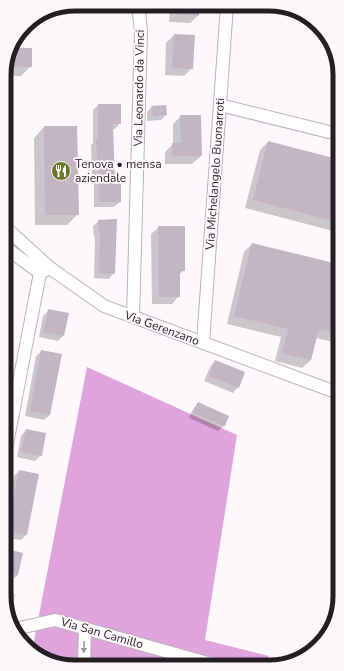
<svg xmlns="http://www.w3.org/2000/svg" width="344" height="671" font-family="'Nunito Sans',sans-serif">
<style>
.forest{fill:#dfa4dc}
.shadow{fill:#0003}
.building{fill:#c3b5c2}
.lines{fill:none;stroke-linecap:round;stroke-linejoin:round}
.street-casing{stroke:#beb0bd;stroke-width:14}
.street{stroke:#fff;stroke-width:12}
.oneway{fill:#9c9a9c}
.labels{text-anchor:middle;stroke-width:3.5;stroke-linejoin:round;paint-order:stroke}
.street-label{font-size:12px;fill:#241f23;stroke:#fef8fd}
.poi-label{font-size:12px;fill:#241f23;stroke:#fef8fd;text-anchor:start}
.rim{fill:none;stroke:#241f23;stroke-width:5}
</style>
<rect width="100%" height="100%" fill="#fef8fd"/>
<!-- forest -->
<path class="forest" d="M 87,367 L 237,435 L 205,640 L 269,656 L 265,664 L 131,665 L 122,665 L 118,666 L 66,666 L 32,651 Z"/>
<!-- shadow -->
<path class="shadow" d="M 170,5 L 199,5 L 199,15 L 190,23 L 169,22 Z
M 174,35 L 192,68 L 184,76 L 165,75 L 166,43 Z
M 18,41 L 18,49 L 31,66 L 21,76 L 5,76 L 5,66 Z
M 98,105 L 120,123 L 115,129 L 112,129 L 114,184 L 120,202 L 114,207 L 94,207 L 94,176 L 92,176 L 91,145 L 93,143 L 93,110 Z
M 152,106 L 166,115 L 161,120 L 147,121 L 147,112 Z
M 181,116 L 201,156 L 192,164 L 165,164 L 165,152 L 173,144 L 173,124 Z
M 44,127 L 76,127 L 78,214 L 67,225 L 35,225 L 34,138 Z
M 268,142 L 337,160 L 337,232 L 245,208 L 260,150 Z
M 99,221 L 114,273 L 109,279 L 94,278 L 95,237 L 94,237 L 93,226 Z
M 159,227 L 184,270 L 179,275 L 179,296 L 172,304 L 152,304 L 151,234 Z
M 252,244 L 338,265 L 338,343 L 316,338 L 311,360 L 302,368 L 275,361 L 281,337 L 227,324 L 244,252 Z
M 49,310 L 63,336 L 58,341 L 39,337 L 43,316 Z
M 42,351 L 50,415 L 44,420 L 25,416 L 36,356 Z
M 215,361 L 238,387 L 233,393 L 204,381 L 210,367 Z
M 198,403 L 228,416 L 224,426 L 218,431 L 189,418 L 193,409 Z
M 26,430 L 41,455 L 35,461 L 17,457 L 21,436 Z
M 19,471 L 26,535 L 21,540 L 7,538 L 7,510 L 14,476 Z
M 7,550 L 18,575 L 12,580 L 7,579 Z
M 8,593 L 15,594 L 11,616 L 8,618 Z"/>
<!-- building -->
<path class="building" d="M 177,5 L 200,5 L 199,16 L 177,14 Z
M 174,34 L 195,35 L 193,69 L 172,68 Z
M 14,48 L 32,48 L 32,67 L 5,66 Z
M 98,104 L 121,104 L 121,124 L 113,124 L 115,184 L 121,184 L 121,202 L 99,202 L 99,171 L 98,171 L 96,139 L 98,139 Z
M 166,105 L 167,115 L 153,116 L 152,106 Z
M 180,115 L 201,115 L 202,156 L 172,156 L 172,143 L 181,143 Z
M 44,126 L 77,126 L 79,215 L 45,215 Z
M 268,141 L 337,159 L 337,222 L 253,200 Z
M 117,219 L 115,274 L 99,273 L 100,232 L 99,232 L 98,220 Z
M 158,226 L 185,226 L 185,271 L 180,271 L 180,297 L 159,297 Z
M 252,243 L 338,264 L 338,333 L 319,329 L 311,360 L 282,353 L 288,329 L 234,316 Z
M 48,309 L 69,313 L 64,336 L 44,332 Z
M 41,350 L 62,354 L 50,415 L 30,411 Z
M 215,360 L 245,372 L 239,388 L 209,376 Z
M 198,402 L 229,416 L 225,426 L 193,413 Z
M 26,429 L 46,433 L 42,456 L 21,452 Z
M 19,470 L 39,474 L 27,535 L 7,531 Z
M 7,549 L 23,553 L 18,575 L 7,573 Z"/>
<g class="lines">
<defs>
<path id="street" d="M 220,105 L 337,134
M 6,228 L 50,268 L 104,306 L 338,393
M 6,248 L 40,273
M 133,317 L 141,31 L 138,4
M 203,343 L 227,5
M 7,444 L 40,273 L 50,268
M 15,629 L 55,620 L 211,664
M 84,666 L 85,628"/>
</defs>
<!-- street casing -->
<use href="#street" class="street-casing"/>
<!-- street -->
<use href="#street" class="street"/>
</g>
<!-- one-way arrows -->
<defs><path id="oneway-solid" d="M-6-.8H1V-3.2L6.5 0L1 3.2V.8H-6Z"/></defs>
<use class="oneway" href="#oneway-solid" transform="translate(84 647) rotate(92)"/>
<!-- icons -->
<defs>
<symbol id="restaurant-disc" viewBox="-11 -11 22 22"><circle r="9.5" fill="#687826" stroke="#fef8fd"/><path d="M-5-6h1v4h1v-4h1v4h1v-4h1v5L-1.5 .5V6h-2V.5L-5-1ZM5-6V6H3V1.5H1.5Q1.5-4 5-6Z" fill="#fff"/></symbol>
</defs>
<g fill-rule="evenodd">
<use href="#restaurant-disc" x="50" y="160" width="22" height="22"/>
</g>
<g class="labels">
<!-- street labels -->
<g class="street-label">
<text transform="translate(139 88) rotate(-89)" y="4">Via Leonardo da Vinci</text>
<text transform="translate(215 174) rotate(-86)" y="4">Via Michelangelo Buonarroti</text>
<text transform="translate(162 328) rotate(20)" y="4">Via Gerenzano</text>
<text transform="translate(102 633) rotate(16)" y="4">Via San Camillo</text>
</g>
<!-- poi labels -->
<g class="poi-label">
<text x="75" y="168">Tenova • mensa<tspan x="75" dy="14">aziendale</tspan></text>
</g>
</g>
<!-- crop -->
<path d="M0 0H344V671H0ZM75 11H269A64 64 0 0 1 333 75V596A64 64 0 0 1 269 660H75A64 64 0 0 1 11 596V75A64 64 0 0 1 75 11Z" fill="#fef8fd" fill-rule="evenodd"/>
<path class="rim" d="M75 11H269A64 64 0 0 1 333 75V596A64 64 0 0 1 269 660H75A64 64 0 0 1 11 596V75A64 64 0 0 1 75 11Z"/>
</svg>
